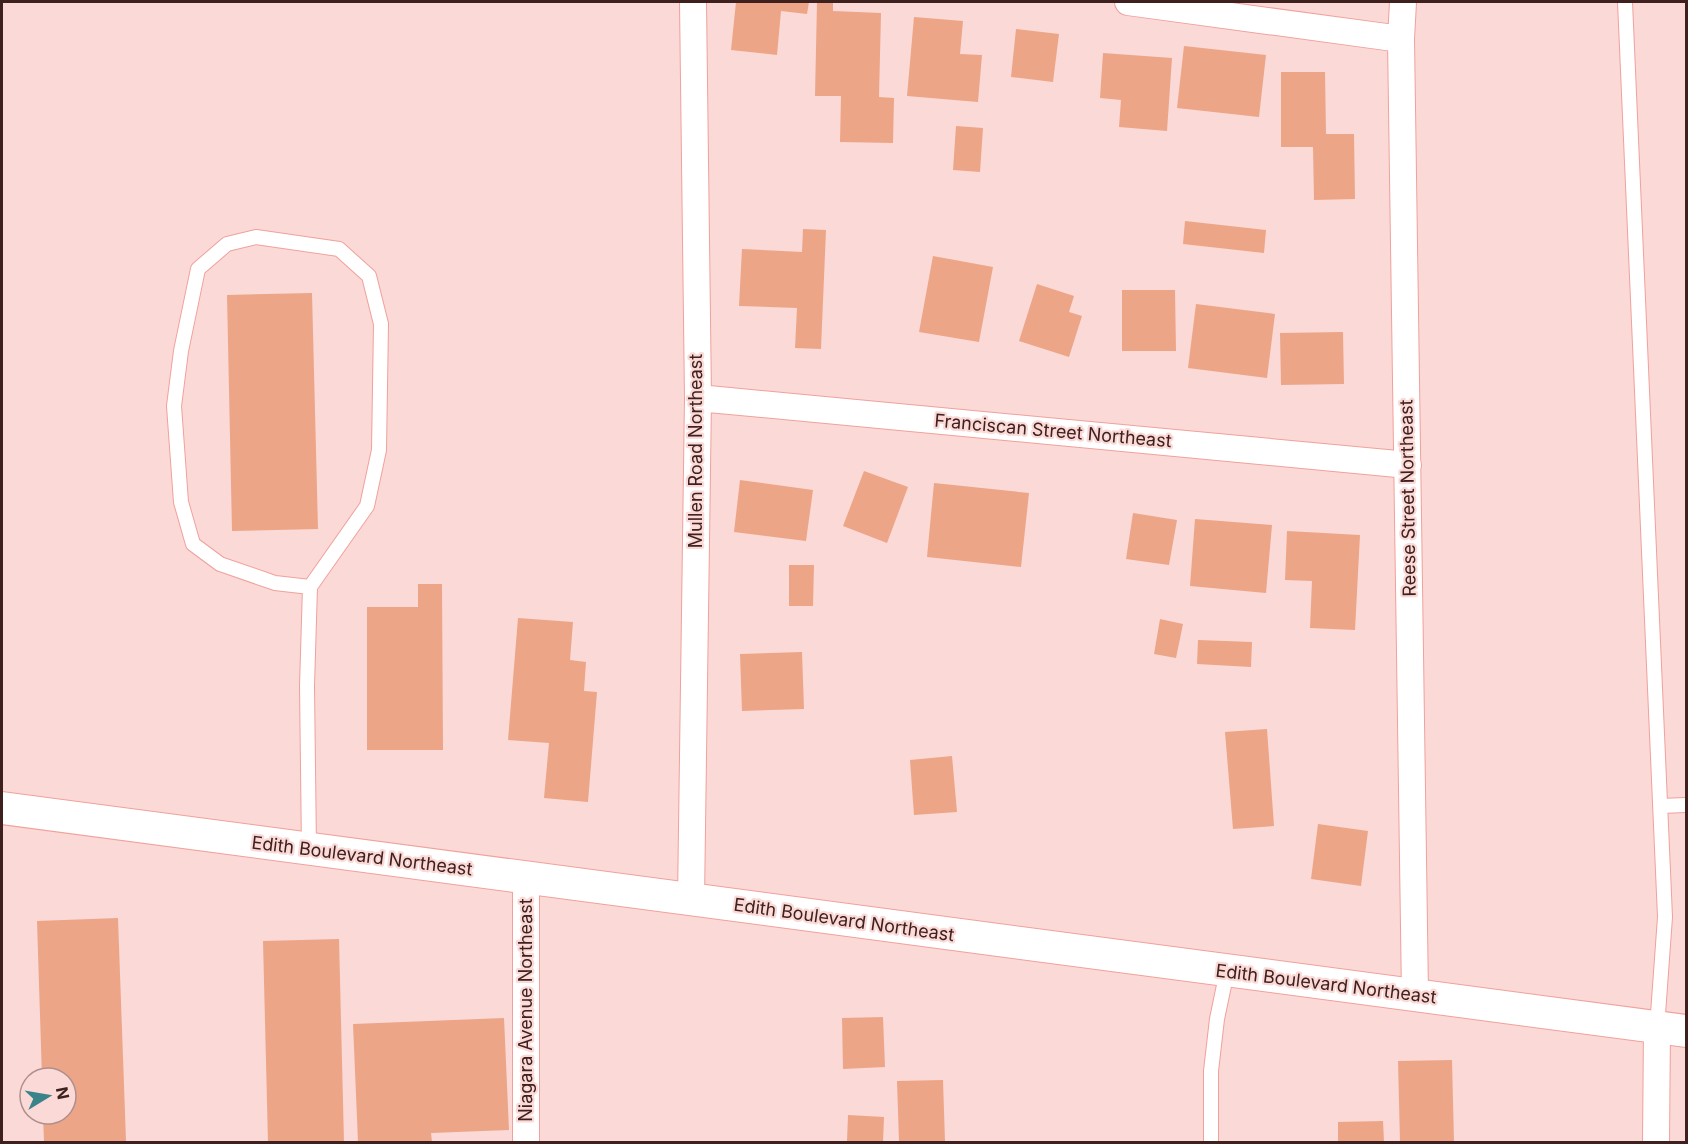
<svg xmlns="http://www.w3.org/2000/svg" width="1688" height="1144" font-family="Inter,sans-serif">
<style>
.building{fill:#eda587}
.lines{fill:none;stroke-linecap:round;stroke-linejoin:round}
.service-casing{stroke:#f0a19c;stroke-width:16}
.minor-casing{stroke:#f0a19c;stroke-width:28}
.tertiary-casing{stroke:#f0a19c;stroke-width:34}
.service{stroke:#fff;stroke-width:14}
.minor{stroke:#fff;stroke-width:26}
.tertiary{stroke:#fff;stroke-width:32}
.labels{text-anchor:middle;stroke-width:4.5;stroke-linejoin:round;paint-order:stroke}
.street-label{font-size:18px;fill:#3e201e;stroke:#fbd9d6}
</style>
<rect width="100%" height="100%" fill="#fbd9d6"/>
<!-- building -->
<path class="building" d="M 736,2 L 809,2 L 807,14 L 781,11 L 777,55 L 731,50 Z
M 817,2 L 833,2 L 833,11 L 881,13 L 879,97 L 894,98 L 893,143 L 840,142 L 841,96 L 815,96 Z
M 914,17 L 963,21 L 960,54 L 982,55 L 978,102 L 907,96 Z
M 1016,29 L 1059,34 L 1053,82 L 1011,77 Z
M 1184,46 L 1266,55 L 1259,117 L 1177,108 Z
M 1103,53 L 1172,58 L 1167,131 L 1119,127 L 1121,100 L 1100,98 Z
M 1281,72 L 1325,72 L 1326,134 L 1354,134 L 1355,199 L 1314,200 L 1313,147 L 1281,147 Z
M 956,126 L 983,128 L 980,172 L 953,170 Z
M 1185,221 L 1266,230 L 1264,253 L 1183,244 Z
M 803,229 L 826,230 L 821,349 L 795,348 L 797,308 L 739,306 L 742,249 L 802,252 Z
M 933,256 L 993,267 L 979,342 L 919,332 Z
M 1037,284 L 1074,296 L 1069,312 L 1082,316 L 1069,357 L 1019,341 Z
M 1122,290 L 1175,290 L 1176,351 L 1122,351 Z
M 312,293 L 318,529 L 232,531 L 227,295 Z
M 1196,304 L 1275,314 L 1267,378 L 1188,368 Z
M 1343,332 L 1344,384 L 1281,385 L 1280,333 Z
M 864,471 L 908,487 L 887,543 L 843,526 Z
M 740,480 L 813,490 L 806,541 L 734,532 Z
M 934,483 L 1029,493 L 1021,567 L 927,557 Z
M 1133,513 L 1177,520 L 1169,565 L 1126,559 Z
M 1195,519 L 1272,525 L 1266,593 L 1190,586 Z
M 1287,531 L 1360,535 L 1355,630 L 1310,628 L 1312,581 L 1285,580 Z
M 789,565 L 814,565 L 813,606 L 789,606 Z
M 418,584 L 442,584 L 443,750 L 367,750 L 367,607 L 418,607 Z
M 518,618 L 573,622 L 570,660 L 586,662 L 584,691 L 597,692 L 588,802 L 544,798 L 549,743 L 508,740 Z
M 1160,619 L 1183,624 L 1176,658 L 1154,654 Z
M 1198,640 L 1252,642 L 1251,667 L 1197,664 Z
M 802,652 L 804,709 L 742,711 L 740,654 Z
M 1267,729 L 1274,826 L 1233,829 L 1225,732 Z
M 952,756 L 957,812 L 914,815 L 910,760 Z
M 1318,824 L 1368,831 L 1361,886 L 1311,879 Z
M 118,918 L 126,1141 L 44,1142 L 43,1114 L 66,1114 L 66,1078 L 42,1078 L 37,921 Z
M 339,939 L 344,1142 L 268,1142 L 263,941 Z
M 883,1017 L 885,1067 L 843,1069 L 842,1018 Z
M 504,1018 L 509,1130 L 431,1133 L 432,1142 L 358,1142 L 353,1024 Z
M 1452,1060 L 1454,1142 L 1400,1142 L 1398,1061 Z
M 943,1080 L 945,1142 L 899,1142 L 897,1081 Z
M 848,1115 L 884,1117 L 883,1142 L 847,1142 Z
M 1383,1121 L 1384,1142 L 1338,1142 L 1338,1122 Z"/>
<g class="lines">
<defs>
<path id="service" d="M 1625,2 L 1665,917 L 1657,1028
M 1660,806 L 1686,805
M 309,849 L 307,686 L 310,587 L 367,506 L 379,450 L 381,324 L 369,276 L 339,249 L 256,237 L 227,244 L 198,269 L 181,351 L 174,406 L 181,502 L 193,544 L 220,564 L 275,583 L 310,587
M 1211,1142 L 1211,1071 L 1217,1019 L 1227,971"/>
<path id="minor" d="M 1128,2 L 1401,39
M 1403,2 L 1401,39 L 1415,995
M 698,398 L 1408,465
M 691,900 L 698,398 L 693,2
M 526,1142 L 526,877
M 1656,1142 L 1657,1028"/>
<path id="tertiary" d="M 2,808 L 1686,1031"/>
</defs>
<!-- service casing -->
<use href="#service" class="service-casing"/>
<!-- minor casing -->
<use href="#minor" class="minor-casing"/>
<!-- tertiary casing -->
<use href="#tertiary" class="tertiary-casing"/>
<!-- service -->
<use href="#service" class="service"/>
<!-- minor -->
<use href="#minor" class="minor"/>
<!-- tertiary -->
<use href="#tertiary" class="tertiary"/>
</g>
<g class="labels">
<!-- street labels -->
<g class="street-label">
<text transform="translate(1053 431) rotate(5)" y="6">Franciscan Street Northeast</text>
<text transform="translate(696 451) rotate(-90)" y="6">Mullen Road Northeast</text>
<text transform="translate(1408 498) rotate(-91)" y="6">Reese Street Northeast</text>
<text transform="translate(362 856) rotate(7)" y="6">Edith Boulevard Northeast</text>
<text transform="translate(844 920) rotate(8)" y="6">Edith Boulevard Northeast</text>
<text transform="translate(1326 984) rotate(7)" y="6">Edith Boulevard Northeast</text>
<text transform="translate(526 1010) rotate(-90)" y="6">Niagara Avenue Northeast</text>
</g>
</g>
<!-- border -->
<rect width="1688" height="1144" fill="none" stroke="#3e201e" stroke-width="6"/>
<!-- north arrow -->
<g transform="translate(48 1096) rotate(79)"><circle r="28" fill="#fbd9d6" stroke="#af8f8c" stroke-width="1.5"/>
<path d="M0-4.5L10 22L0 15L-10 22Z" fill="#3b838a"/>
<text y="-9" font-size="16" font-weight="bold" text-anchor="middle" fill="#3e201e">N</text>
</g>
</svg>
